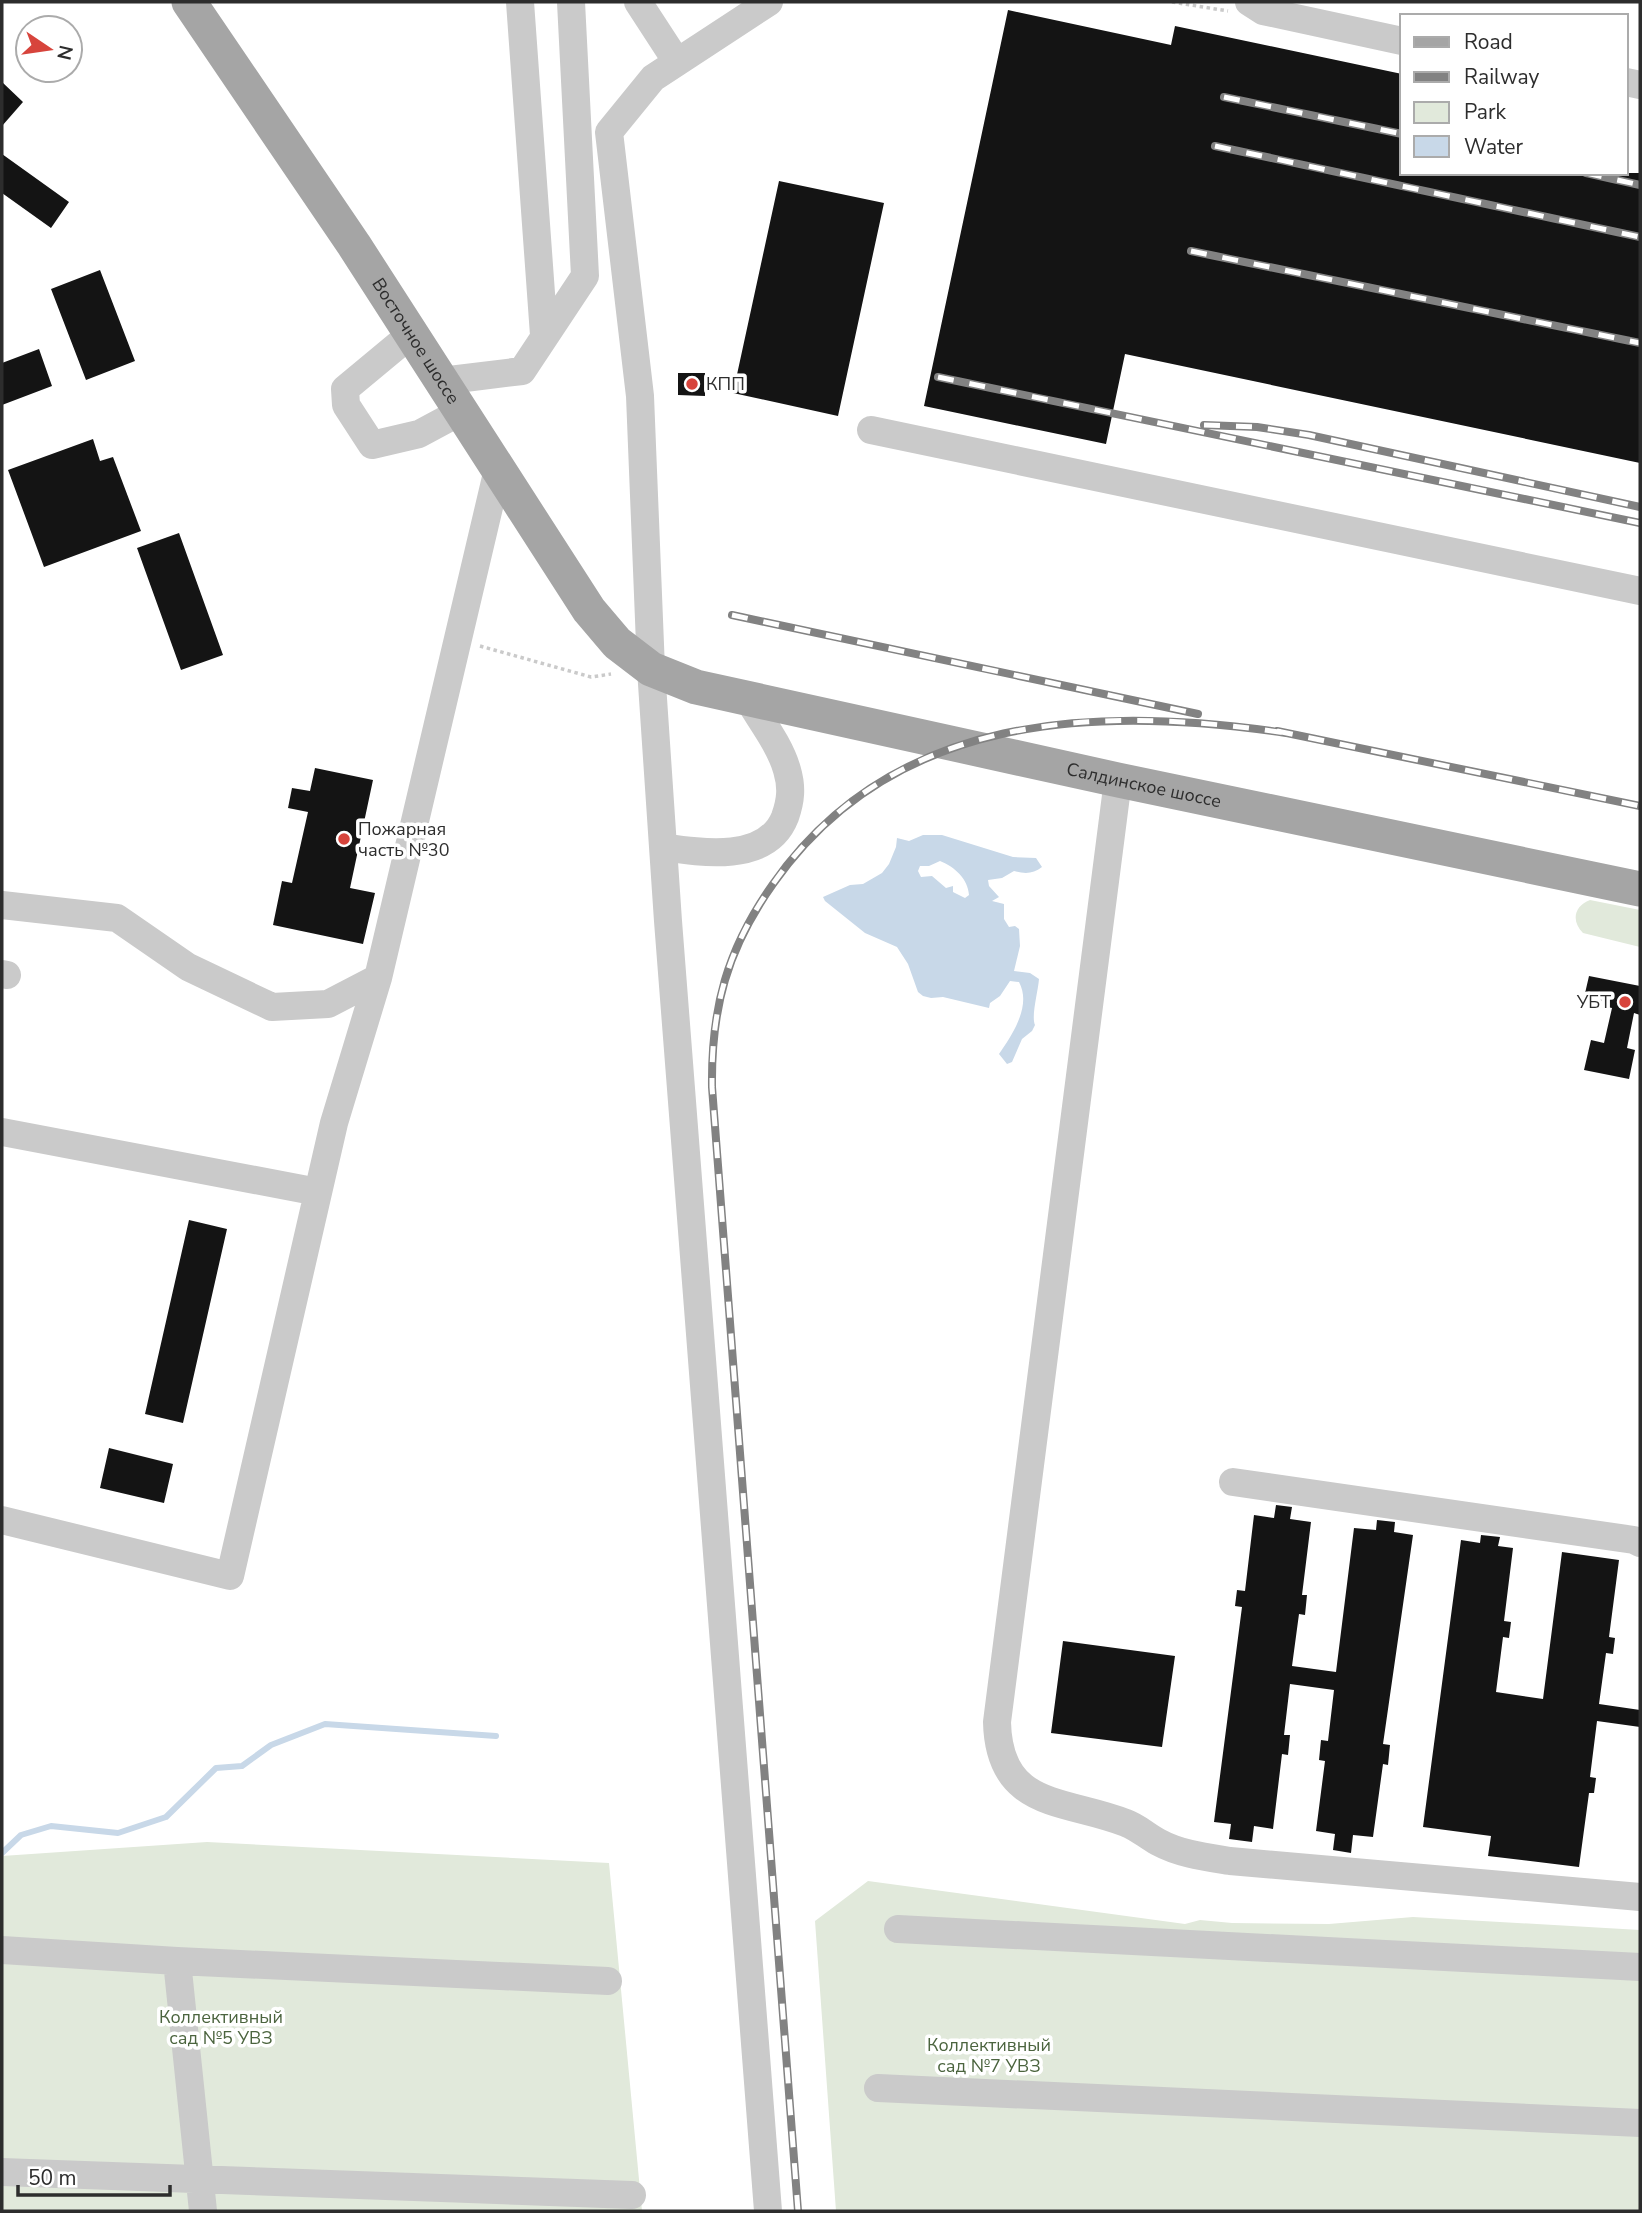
<svg xmlns="http://www.w3.org/2000/svg" width="1642" height="2213" font-family="'Nunito Sans',sans-serif">
<style>
.green{fill:#e1e9db}
.water{fill:#c8d8e8;fill-rule:evenodd}
.lines{fill:none;stroke-linecap:round;stroke-linejoin:round}
.stream{stroke:#c8d8e8;stroke-width:6}
.building{fill:#141414}
.path{stroke:#cacaca;stroke-width:3.5;stroke-dasharray:3.5 3.5;stroke-linecap:butt}
.minor{stroke:#cacaca;stroke-width:28}
.major{stroke:#a5a5a5;stroke-width:35}
.rail-casing{stroke:#828282;stroke-width:8}
.rail{stroke:#fff;stroke-width:5;stroke-dasharray:16;stroke-linecap:butt}
.poi-dot{fill:#d7443c;stroke:#fff;stroke-width:2.5}
.labels{text-anchor:middle;stroke-width:7;stroke-linejoin:round;paint-order:stroke}
.street-label{font-size:18px;fill:#2d2d2d;stroke:#fff}
.poi-label{font-size:18px;fill:#2d2d2d;stroke:#fff;text-anchor:start}
.park-label{font-size:18px;fill:#4b643e;stroke:#fff}
</style>
<rect width="100%" height="100%" fill="#fff"/>
<!-- green -->
<path class="green" d="M 1590,900 L 1640,910 L 1640,947 L 1583,933 C 1571,921 1574,906 1590,900 Z
M 207,1842 L 609,1863 L 642,2211 L 2,2211 L 2,1856 Z
M 868,1881 L 1185,1924 L 1200,1920 L 1232,1923 L 1329,1924 L 1413,1917 L 1640,1930 L 1640,2211 L 836,2211 L 815,1921 Z"/>
<!-- water -->
<path class="water" d="M 923,835 L 942,835 L 1013,857 L 1036,858 L 1042,867 C 1033,874 1025,874 1014,871 L 1002,878 L 988,880 L 989,886 L 999,897 L 992,901 L 1004,904 L 1004,919 L 1009,927 L 1015,926 L 1019,929 L 1020,946 L 1014,971 L 1030,973 L 1039,979 C 1038,992 1031,1016 1035,1025 L 1032,1031 L 1022,1039 L 1012,1062 L 1007,1064 L 999,1054 C 1012,1035 1032,1006 1019,982 L 1010,981 L 1000,996 L 990,1003 L 989,1008 L 943,997 L 931,998 L 923,996 L 918,992 L 908,964 L 897,947 L 865,933 L 825,901 L 823,897 L 850,885 L 863,884 L 882,873 L 889,864 L 896,847 L 897,838 L 909,841 ZM 940,861 C 955,867 968,879 969,895 L 965,898 L 953,892 L 953,886 L 946,888 L 932,876 L 921,877 L 918,871 L 920,866 L 929,866 Z"/>
<g class="lines">
<!-- stream -->
<path class="stream" d="M 2,1853 L 21,1835 L 51,1826 L 118,1833 L 166,1817 L 216,1768 L 242,1766 L 271,1745 L 325,1724 L 496,1736"/>
</g>
<!-- building -->
<path class="building" d="M 1008,10 L 1171,45 L 1175,26 L 1402,74 L 1402,173 L 1640,173 L 1640,463 L 1125,354 L 1106,444 L 924,406 Z
M 2,82 L 23,102 L 2,126 Z
M 2,154 L 69,202 L 51,228 L 2,193 Z
M 779,181 L 884,203 L 838,416 L 733,393 Z
M 100,270 L 135,361 L 86,380 L 51,289 Z
M 39,349 L 52,386 L 2,405 L 2,363 Z
M 678,373 L 705,373 L 705,396 L 678,395 Z
M 93,439 L 100,461 L 113,457 L 141,531 L 44,567 L 8,470 Z
M 179,533 L 223,655 L 181,670 L 137,548 Z
M 315,768 L 373,780 L 350,888 L 375,893 L 363,944 L 273,925 L 282,881 L 292,883 L 308,812 L 288,808 L 292,788 L 310,791 Z
M 1589,976 L 1640,986 L 1640,1015 L 1634,1013 L 1627,1048 L 1635,1050 L 1629,1079 L 1584,1070 L 1591,1040 L 1604,1043 L 1612,1008 L 1583,1002 Z
M 189,1220 L 227,1229 L 183,1423 L 145,1414 Z
M 109,1448 L 173,1464 L 164,1503 L 100,1488 Z
M 1276,1505 L 1292,1507 L 1290,1519 L 1311,1522 L 1302,1595 L 1307,1595 L 1305,1615 L 1299,1614 L 1292,1666 L 1336,1672 L 1354,1528 L 1376,1530 L 1377,1520 L 1395,1522 L 1394,1532 L 1413,1535 L 1383,1744 L 1390,1745 L 1388,1765 L 1383,1764 L 1373,1837 L 1353,1835 L 1351,1853 L 1333,1850 L 1335,1834 L 1316,1831 L 1325,1761 L 1319,1760 L 1321,1740 L 1328,1741 L 1334,1690 L 1290,1684 L 1284,1735 L 1290,1735 L 1288,1755 L 1282,1754 L 1273,1829 L 1254,1826 L 1252,1842 L 1229,1839 L 1231,1824 L 1214,1822 L 1242,1607 L 1235,1606 L 1237,1590 L 1245,1591 L 1254,1515 L 1274,1518 Z
M 1481,1535 L 1500,1537 L 1498,1546 L 1513,1548 L 1504,1621 L 1511,1622 L 1509,1638 L 1503,1637 L 1496,1692 L 1543,1699 L 1562,1552 L 1619,1560 L 1609,1637 L 1615,1638 L 1613,1654 L 1606,1653 L 1599,1704 L 1640,1710 L 1640,1727 L 1597,1721 L 1590,1777 L 1596,1778 L 1594,1793 L 1589,1793 L 1579,1867 L 1488,1856 L 1491,1836 L 1423,1827 L 1461,1540 L 1480,1543 Z
M 1063,1641 L 1175,1656 L 1162,1747 L 1051,1733 Z"/>
<g class="lines">
<!-- path -->
<path class="path" d="M 1172,2 L 1228,11
M 480,646 L 591,677 L 611,674"/>
<!-- minor -->
<path class="minor" d="M 520,2 L 544,335
M 638,2 L 677,62
M 1249,2 L 1263,11 L 1402,41
M 1626,82 L 1640,85
M 410,335 L 345,389 L 346,405 L 372,445 L 419,434 L 460,412
M 441,381 L 522,371 L 585,276 L 571,2
M 871,430 L 1640,591
M 1118,780 L 997,1722 C 999,1810 1066,1799 1126,1823 C 1137,1827 1147,1836 1158,1842 C 1180,1854 1205,1857 1230,1861 L 1640,1897
M 663,847 C 702,853 767,863 785,817 C 791,800 792,787 787,770 C 780,745 761,721 748,699
M 2,905 L 117,918 L 188,967 L 272,1007 L 328,1004 L 378,978
M 2,974 L 7,975
M 2,1132 L 318,1192
M 1233,1482 L 1634,1540 L 1640,1543
M 2,1520 L 230,1576 L 334,1123 L 378,978 L 498,469
M 898,1929 L 1640,1967
M 2,1950 L 177,1961 L 608,1981
M 177,1961 L 203,2211
M 878,2088 L 1640,2123
M 2,2172 L 632,2195
M 768,2211 L 668,921 L 651,669 L 640,396 L 609,132 L 653,78 L 769,2"/>
<!-- major -->
<path class="major" id="s1" d="M 189,2 L 354,245 L 589,610 L 617,643 L 651,669 L 696,687 L 1118,780 L 1640,889"/>
<defs>
<path id="rail" d="M 1224,97 L 1402,134
M 1215,146 L 1640,237
M 1586,173 L 1640,185
M 1191,251 L 1640,343
M 938,377 L 1640,523
M 1204,425 L 1257,427 L 1309,435 L 1640,507
M 732,615 L 1198,714
M 1277,731 L 1640,806
M 798,2211 L 712,1087 C 711,1008 727,949 773,884 C 893,712 1097,705 1286,733"/>
</defs>
<!-- rail casing -->
<use href="#rail" class="rail-casing"/>
<!-- rail -->
<use href="#rail" class="rail"/>
</g>
<!-- markers -->
<g class="poi-dot">
<circle cx="692" cy="384" r="7"/>
<circle cx="344" cy="839" r="7"/>
<circle cx="1625" cy="1002" r="7"/>
</g>
<g class="labels">
<!-- street labels -->
<g class="street-label">
<text dy="6" stroke="none"><textPath href="#s1" startOffset="408">Восточное шоссе</textPath></text>
<text dy="6" stroke="none"><textPath href="#s1" startOffset="1321">Салдинское шоссе</textPath></text>
</g>
<!-- poi labels -->
<g class="poi-label">
<text x="706" y="390">КПП</text>
<text x="358" y="835">Пожарная<tspan x="358" dy="21">часть №30</tspan></text>
<text x="1611" y="1008" text-anchor="end">УБТ</text>
</g>
<!-- park labels -->
<g class="park-label">
<text x="221" y="2023">Коллективный<tspan x="221" dy="21">сад №5 УВЗ</tspan></text>
<text x="989" y="2051">Коллективный<tspan x="989" dy="21">сад №7 УВЗ</tspan></text>
</g>
</g>
<!-- border -->
<rect width="1642" height="2213" fill="none" stroke="#2d2d2d" stroke-width="7"/>
<!-- legend -->
<rect x="1400" y="14" width="228" height="161" fill="#ffffff" stroke="#ababab" stroke-width="2"/>
<rect x="1414" y="37" width="35" height="10" fill="#a5a5a5" stroke="#ababab" stroke-width="2"/>
<text x="1464" y="49" font-size="21" fill="#2d2d2d">Road</text>
<rect x="1414" y="72" width="35" height="10" fill="#828282" stroke="#ababab" stroke-width="2"/>
<text x="1464" y="84" font-size="21" fill="#2d2d2d">Railway</text>
<rect x="1414" y="102" width="35" height="21" fill="#e1e9db" stroke="#ababab" stroke-width="2"/>
<text x="1464" y="119" font-size="21" fill="#2d2d2d">Park</text>
<rect x="1414" y="136" width="35" height="21" fill="#c8d8e8" stroke="#ababab" stroke-width="2"/>
<text x="1464" y="154" font-size="21" fill="#2d2d2d">Water</text>
<!-- north arrow -->
<g transform="translate(49 49) rotate(103)"><circle r="33" fill="#ffffff" stroke="#ababab" stroke-width="2"/>
<path d="M0-5L12 26L0 18L-12 26Z" fill="#d7443c"/>
<text y="-10" font-size="19" font-weight="bold" text-anchor="middle" fill="#2d2d2d">N</text>
</g>
<!-- scale -->
<path d="M18 2185v10h152v-10" fill="none" stroke="#2d2d2d" stroke-width="3.5"/>
<text x="28" y="2185" font-size="21" fill="#2d2d2d" stroke="#ffffff" stroke-width="5" paint-order="stroke">50 m</text>
</svg>
